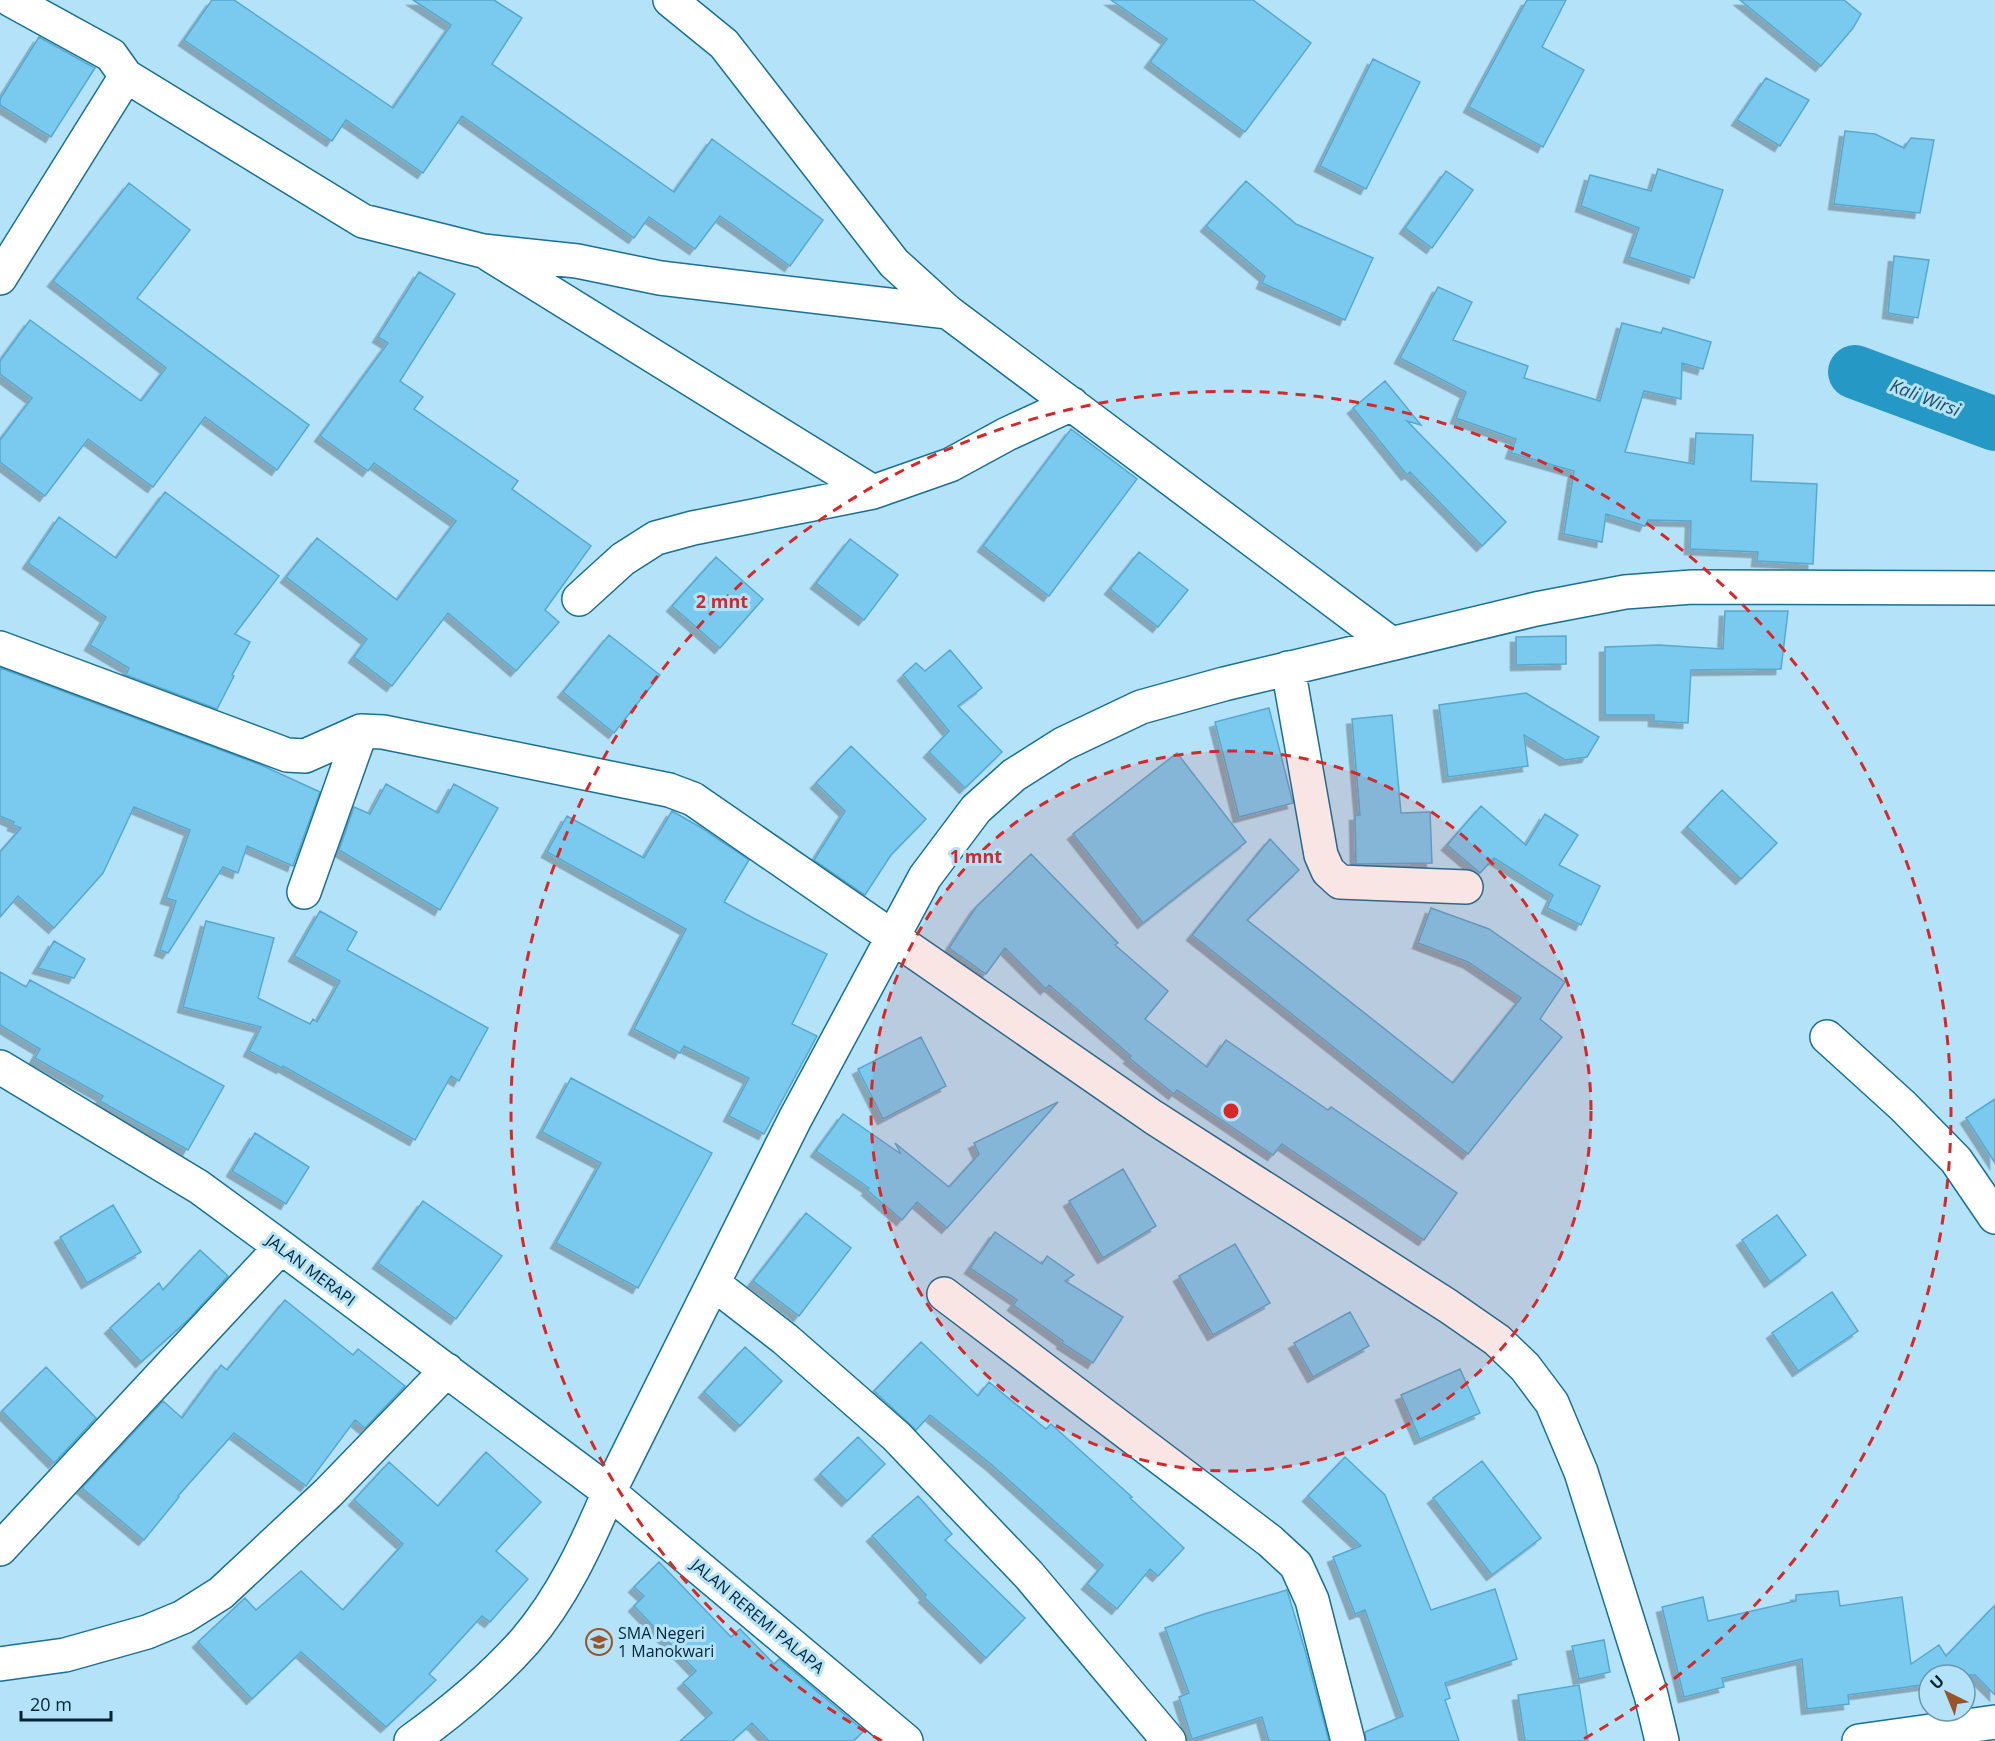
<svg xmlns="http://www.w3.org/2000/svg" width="1995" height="1741" font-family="'Open Sans',sans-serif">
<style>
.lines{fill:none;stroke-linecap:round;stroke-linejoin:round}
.river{stroke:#2598c5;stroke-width:54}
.building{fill:#7acaf0;stroke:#59a8cd;stroke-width:1.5;filter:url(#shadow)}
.minor-casing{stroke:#187093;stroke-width:36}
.minor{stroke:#fff;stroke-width:33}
.ring{fill:none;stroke:#d62828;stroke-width:3;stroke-dasharray:10 8}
.labels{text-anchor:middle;stroke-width:6;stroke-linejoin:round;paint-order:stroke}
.street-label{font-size:16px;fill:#012432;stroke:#b4e2f9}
.poi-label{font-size:16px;fill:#012432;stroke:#b4e2f9;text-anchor:start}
.water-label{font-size:18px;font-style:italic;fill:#1e4b5f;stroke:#b4e2f9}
.centre{fill:#d62828;stroke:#b4e2f9;stroke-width:3}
.ring-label{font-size:18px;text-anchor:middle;font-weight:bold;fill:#d62828;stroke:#b4e2f9;stroke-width:6;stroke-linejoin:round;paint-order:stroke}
</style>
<defs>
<filter id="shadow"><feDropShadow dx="-5.5" dy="5.5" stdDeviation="0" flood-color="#0004"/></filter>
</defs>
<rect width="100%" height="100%" fill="#b4e2f9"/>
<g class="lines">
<!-- river -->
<path class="river" d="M 1855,372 L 1995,424"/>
</g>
<!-- building -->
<path class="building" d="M 212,0 L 234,0 L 393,108 L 451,25 L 413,0 L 494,0 L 522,18 L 492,64 L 674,192 L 712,139 L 823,220 L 790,266 L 720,216 L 695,249 L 649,217 L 634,238 L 462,116 L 423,173 L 346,120 L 332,141 L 184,40 Z
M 1111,0 L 1253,0 L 1311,43 L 1245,132 L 1150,62 L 1167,39 Z
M 1527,0 L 1566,0 L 1542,47 L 1584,70 L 1543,147 L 1469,107 Z
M 1740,0 L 1844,0 L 1861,14 L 1853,28 L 1821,66 Z
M 39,37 L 95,68 L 51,137 L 0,105 L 0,99 Z
M 1373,59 L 1420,82 L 1366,189 L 1320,166 Z
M 1766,78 L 1809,100 L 1780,146 L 1737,120 Z
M 1845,131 L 1875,134 L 1904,148 L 1911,138 L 1934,140 L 1920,213 L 1834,204 Z
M 1658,169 L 1723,190 L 1694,278 L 1629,257 L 1639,228 L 1581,206 L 1590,175 L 1651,191 Z
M 1446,171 L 1473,190 L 1432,248 L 1405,228 Z
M 1246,181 L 1296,224 L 1373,258 L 1345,320 L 1262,283 L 1265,276 L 1206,226 Z
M 129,183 L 190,230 L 137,298 L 309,425 L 277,470 L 205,417 L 153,487 L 88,439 L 45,496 L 0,462 L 0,440 L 32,398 L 0,374 L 0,361 L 30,320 L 141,401 L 166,368 L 53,281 Z
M 1894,256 L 1929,260 L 1918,318 L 1888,313 Z
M 419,272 L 455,294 L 400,381 L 423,397 L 414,409 L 518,481 L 512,489 L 591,546 L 545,610 L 559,622 L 516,671 L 448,613 L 392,686 L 354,657 L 367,639 L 286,577 L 317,538 L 397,600 L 456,521 L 374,463 L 368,471 L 320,436 L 388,343 L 378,337 Z
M 1438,287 L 1472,302 L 1453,340 L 1528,366 L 1524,378 L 1600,401 L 1622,323 L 1661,333 L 1663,328 L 1711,342 L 1703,369 L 1682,363 L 1681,399 L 1644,391 L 1625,452 L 1694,464 L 1696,433 L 1753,435 L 1751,481 L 1817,484 L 1813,564 L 1757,561 L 1758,552 L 1690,549 L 1691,521 L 1648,520 L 1645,526 L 1606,514 L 1602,542 L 1564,534 L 1574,471 L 1511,453 L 1516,439 L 1456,418 L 1466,392 L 1400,358 Z
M 1385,381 L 1421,425 L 1407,421 L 1506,522 L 1482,546 L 1410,472 L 1407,475 L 1353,408 Z
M 1071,429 L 1137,479 L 1049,596 L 983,546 Z
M 165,492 L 279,576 L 235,634 L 250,642 L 232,675 L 234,676 L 217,709 L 126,675 L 129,668 L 90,645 L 106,617 L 28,563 L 59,517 L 116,558 Z
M 850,539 L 898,575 L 864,620 L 816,583 Z
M 1139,552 L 1188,590 L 1158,627 L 1110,589 Z
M 716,557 L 763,599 L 720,648 L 672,606 Z
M 1725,611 L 1788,611 L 1781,669 L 1691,670 L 1688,723 L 1654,721 L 1654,715 L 1605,715 L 1605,647 L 1659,645 L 1723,649 Z
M 609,635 L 660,675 L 614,733 L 563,692 Z
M 1566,636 L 1566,664 L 1516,665 L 1516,637 Z
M 950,650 L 982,688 L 958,706 L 1002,752 L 965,788 L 929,752 L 949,731 L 903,675 L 916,663 L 925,671 Z
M 0,668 L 261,765 L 320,792 L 293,866 L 247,846 L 238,873 L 223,867 L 168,953 L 160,950 L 176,901 L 166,898 L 190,830 L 134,807 L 103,873 L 54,928 L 18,896 L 0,917 L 0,852 L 21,828 L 13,825 L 14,822 L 0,816 Z
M 1526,693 L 1599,737 L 1587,757 L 1565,760 L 1524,735 L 1528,766 L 1448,777 L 1439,705 Z
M 1269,708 L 1293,803 L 1239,817 L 1215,722 Z
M 1392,715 L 1401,813 L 1430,812 L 1432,863 L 1356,864 L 1355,815 L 1360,815 L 1352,719 Z
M 851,746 L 926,819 L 891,855 L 865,895 L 814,860 L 845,811 L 816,783 Z
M 1177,753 L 1246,842 L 1143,923 L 1073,834 Z
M 386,784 L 438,813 L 454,784 L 498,808 L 440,910 L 339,850 L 354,807 L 370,814 Z
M 1722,790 L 1777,843 L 1741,879 L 1687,827 Z
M 1481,806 L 1526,845 L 1545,814 L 1578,835 L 1559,865 L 1600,886 L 1581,925 L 1547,908 L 1553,895 L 1494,858 L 1480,873 L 1447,845 Z
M 672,811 L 700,827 L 749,860 L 724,902 L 755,919 L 827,954 L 792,1024 L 817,1036 L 764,1134 L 729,1116 L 749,1078 L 684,1046 L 680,1053 L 634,1029 L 686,929 L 547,852 L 567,816 L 644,858 Z
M 1270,839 L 1299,870 L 1247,920 L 1453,1083 L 1521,998 L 1468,962 L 1418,943 L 1431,908 L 1489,929 L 1565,982 L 1540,1019 L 1562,1037 L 1468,1154 L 1192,935 Z
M 1031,854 L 1118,943 L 1115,945 L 1168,991 L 1145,1019 L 1207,1067 L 1226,1040 L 1328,1110 L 1331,1107 L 1457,1193 L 1424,1240 L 1282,1144 L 1273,1155 L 1177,1090 L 1174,1094 L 1129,1058 L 1131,1056 L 1049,985 L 1046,989 L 1005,948 L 986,974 L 949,948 L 976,907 Z
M 320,911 L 357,932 L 347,950 L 488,1028 L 459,1081 L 451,1076 L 415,1140 L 283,1066 L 282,1068 L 249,1051 L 261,1027 L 183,1007 L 206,921 L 274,938 L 258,998 L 310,1024 L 313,1019 L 317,1022 L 340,981 L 294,956 Z
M 54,941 L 85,959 L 74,978 L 38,968 Z
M 0,972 L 26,987 L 30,980 L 224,1086 L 188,1150 L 100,1101 L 103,1096 L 35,1058 L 40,1049 L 0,1025 Z
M 921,1037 L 946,1086 L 883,1119 L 858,1069 Z
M 571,1078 L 712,1153 L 638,1288 L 556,1243 L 601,1163 L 542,1132 Z
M 1995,1099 L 1995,1163 L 1966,1118 Z
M 1058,1102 L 947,1228 L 917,1202 L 902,1220 L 867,1190 L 869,1188 L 816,1151 L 843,1114 L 901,1154 L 895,1143 L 949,1187 L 979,1154 L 974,1143 Z
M 255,1133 L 309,1167 L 286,1204 L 232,1171 Z
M 1123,1169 L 1156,1226 L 1103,1258 L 1069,1201 Z
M 423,1201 L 502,1256 L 456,1319 L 378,1263 Z
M 113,1205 L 141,1252 L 87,1283 L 60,1237 Z
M 806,1213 L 851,1248 L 799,1316 L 753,1281 Z
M 1777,1215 L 1806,1255 L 1770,1282 L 1742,1240 Z
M 995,1232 L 1042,1264 L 1047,1256 L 1074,1275 L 1065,1281 L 1123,1317 L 1093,1363 L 1062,1343 L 1063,1341 L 1013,1305 L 1017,1300 L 970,1268 Z
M 1235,1244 L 1270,1303 L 1213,1335 L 1179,1276 Z
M 200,1250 L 228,1276 L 188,1320 L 141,1362 L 110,1328 L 159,1283 L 163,1290 Z
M 1832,1292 L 1858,1331 L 1798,1371 L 1772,1333 Z
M 285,1300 L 353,1355 L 358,1349 L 405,1386 L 365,1428 L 355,1420 L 306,1486 L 234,1433 L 178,1496 L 179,1497 L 144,1540 L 82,1488 L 163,1401 L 182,1418 L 221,1365 L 227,1370 Z
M 1350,1312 L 1369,1346 L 1313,1377 L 1294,1343 Z
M 921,1342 L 978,1396 L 989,1382 L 1046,1429 L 1051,1424 L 1132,1497 L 1130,1498 L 1184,1548 L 1158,1576 L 1150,1569 L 1117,1609 L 1087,1584 L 1103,1565 L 992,1465 L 930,1415 L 916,1430 L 874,1391 Z
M 745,1347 L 782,1381 L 740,1426 L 704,1392 Z
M 46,1367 L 96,1418 L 54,1463 L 2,1411 Z
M 1460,1369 L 1480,1413 L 1420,1439 L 1401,1395 Z
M 858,1437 L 885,1464 L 847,1501 L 820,1474 Z
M 486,1452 L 541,1502 L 496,1551 L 528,1579 L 490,1622 L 482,1616 L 429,1674 L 436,1680 L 386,1727 L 301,1652 L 252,1699 L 198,1642 L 245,1598 L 256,1610 L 301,1571 L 343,1610 L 403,1544 L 354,1500 L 389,1462 L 438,1506 Z
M 1345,1457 L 1385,1495 L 1431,1610 L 1495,1589 L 1517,1659 L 1445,1683 L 1450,1698 L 1445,1700 L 1459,1741 L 1366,1741 L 1365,1732 L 1403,1716 L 1365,1610 L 1355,1614 L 1333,1557 L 1361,1546 L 1308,1496 Z
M 1482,1461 L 1541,1538 L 1492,1575 L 1433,1498 Z
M 918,1496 L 952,1534 L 945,1540 L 1025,1618 L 986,1658 L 924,1597 L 926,1595 L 872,1536 Z
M 659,1562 L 731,1637 L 740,1629 L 774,1664 L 779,1659 L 864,1731 L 853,1741 L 769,1741 L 752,1723 L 732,1741 L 680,1741 L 712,1713 L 683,1683 L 696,1671 L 634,1606 L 644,1596 L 634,1587 Z
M 1287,1590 L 1305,1650 L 1329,1741 L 1269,1741 L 1262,1717 L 1192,1739 L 1179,1697 L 1189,1693 L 1165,1628 L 1204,1614 Z
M 1838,1591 L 1840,1606 L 1902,1597 L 1911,1664 L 1939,1645 L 1946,1656 L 1995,1605 L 1995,1695 L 1975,1675 L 1929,1675 L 1929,1684 L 1848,1695 L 1849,1704 L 1807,1709 L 1802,1659 L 1722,1678 L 1724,1687 L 1684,1697 L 1662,1607 L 1703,1597 L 1708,1621 L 1796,1601 L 1796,1595 Z
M 1604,1640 L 1610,1672 L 1579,1679 L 1572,1646 Z
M 1579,1685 L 1588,1741 L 1525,1741 L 1518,1695 Z"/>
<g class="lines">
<defs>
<path id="minor" d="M 11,0 L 111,55 L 126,76 L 363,221 L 483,251 L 577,261 L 660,278 L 948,312
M 670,0 L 724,44 L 894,263 L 948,312 L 1390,643
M 490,255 L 873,492
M 0,278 L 126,76
M 579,599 L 623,559 L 656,538 L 693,528 L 873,492 L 950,465 L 1007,434 L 1072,404
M 0,648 L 287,755 L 305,756 L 361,731 L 383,732 L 669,790 L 693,799 L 1153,1117 L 1448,1306 L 1497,1340 L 1525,1367 L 1552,1403 L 1581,1472 L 1651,1695 L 1662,1741
M 1288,668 L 1321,855 L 1328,871 L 1340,882 L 1466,887
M 304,892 L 361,731
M 1827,1037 L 1903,1106 L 1956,1160 L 1995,1217
M 0,1067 L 199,1187 L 281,1247 L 609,1492 L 906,1741
M 714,1284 L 785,1339 L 896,1436 L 1028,1574 L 1169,1741
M 944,1294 L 1270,1541 L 1296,1565 L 1312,1600 L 1348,1741
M 0,1549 L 281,1247
M 0,1664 L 65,1655 L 147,1632 L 183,1617 L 221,1593 L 328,1493 L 447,1370
M 411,1741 C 450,1713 493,1677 525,1641 C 562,1598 587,1544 609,1492 L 795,1119 L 925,877 L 976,809 L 1014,775 L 1063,744 L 1141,707 L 1224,684 L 1536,609 L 1625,592 L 1692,587 L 1995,588
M 1859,1741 L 1995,1722"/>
</defs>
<!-- minor casing -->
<use href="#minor" class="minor-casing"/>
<!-- minor -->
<use href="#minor" class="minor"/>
</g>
<!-- distance rings -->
<circle cx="1231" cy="1111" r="360" fill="#d62828" fill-opacity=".12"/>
<g class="ring">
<circle cx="1231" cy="1111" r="360"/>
<path d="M882 1741A720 720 0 1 1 1580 1741"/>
</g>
<!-- icons -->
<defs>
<symbol id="school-ring" viewBox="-11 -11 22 22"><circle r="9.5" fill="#b4e2f9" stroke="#995428" stroke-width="1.5"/><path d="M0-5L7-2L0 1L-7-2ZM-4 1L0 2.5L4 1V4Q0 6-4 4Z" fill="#995428"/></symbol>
</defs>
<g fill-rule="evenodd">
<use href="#school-ring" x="584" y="1627" width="30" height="30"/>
</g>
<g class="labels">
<!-- street labels -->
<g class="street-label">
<text transform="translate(311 1270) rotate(37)" y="6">JALAN MERAPI</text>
<text transform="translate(758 1616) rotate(40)" y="6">JALAN REREMI PALAPA</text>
</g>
<!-- poi labels -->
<g class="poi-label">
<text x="618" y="1639">SMA Negeri<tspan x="618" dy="18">1 Manokwari</tspan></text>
</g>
<!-- water labels -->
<g class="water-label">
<text transform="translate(1925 398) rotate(21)" y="6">Kali Wirsi</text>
</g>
</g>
<circle cx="1231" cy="1111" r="9" class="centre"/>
<g class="ring-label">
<text x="722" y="608">2 mnt</text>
<text x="976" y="863">1 mnt</text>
</g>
<!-- north arrow -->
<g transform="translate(1947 1693) rotate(317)"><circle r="28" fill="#b4e2f9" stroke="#6c96a9" stroke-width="1.5"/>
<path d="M0-4.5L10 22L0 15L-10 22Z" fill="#995428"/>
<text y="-9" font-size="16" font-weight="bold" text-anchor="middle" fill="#012432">U</text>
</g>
<!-- scale -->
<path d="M21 1711v9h90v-9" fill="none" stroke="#012432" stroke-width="3"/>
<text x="30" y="1711" font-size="18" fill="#012432" stroke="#b4e2f9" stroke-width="4.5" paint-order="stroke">20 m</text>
</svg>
